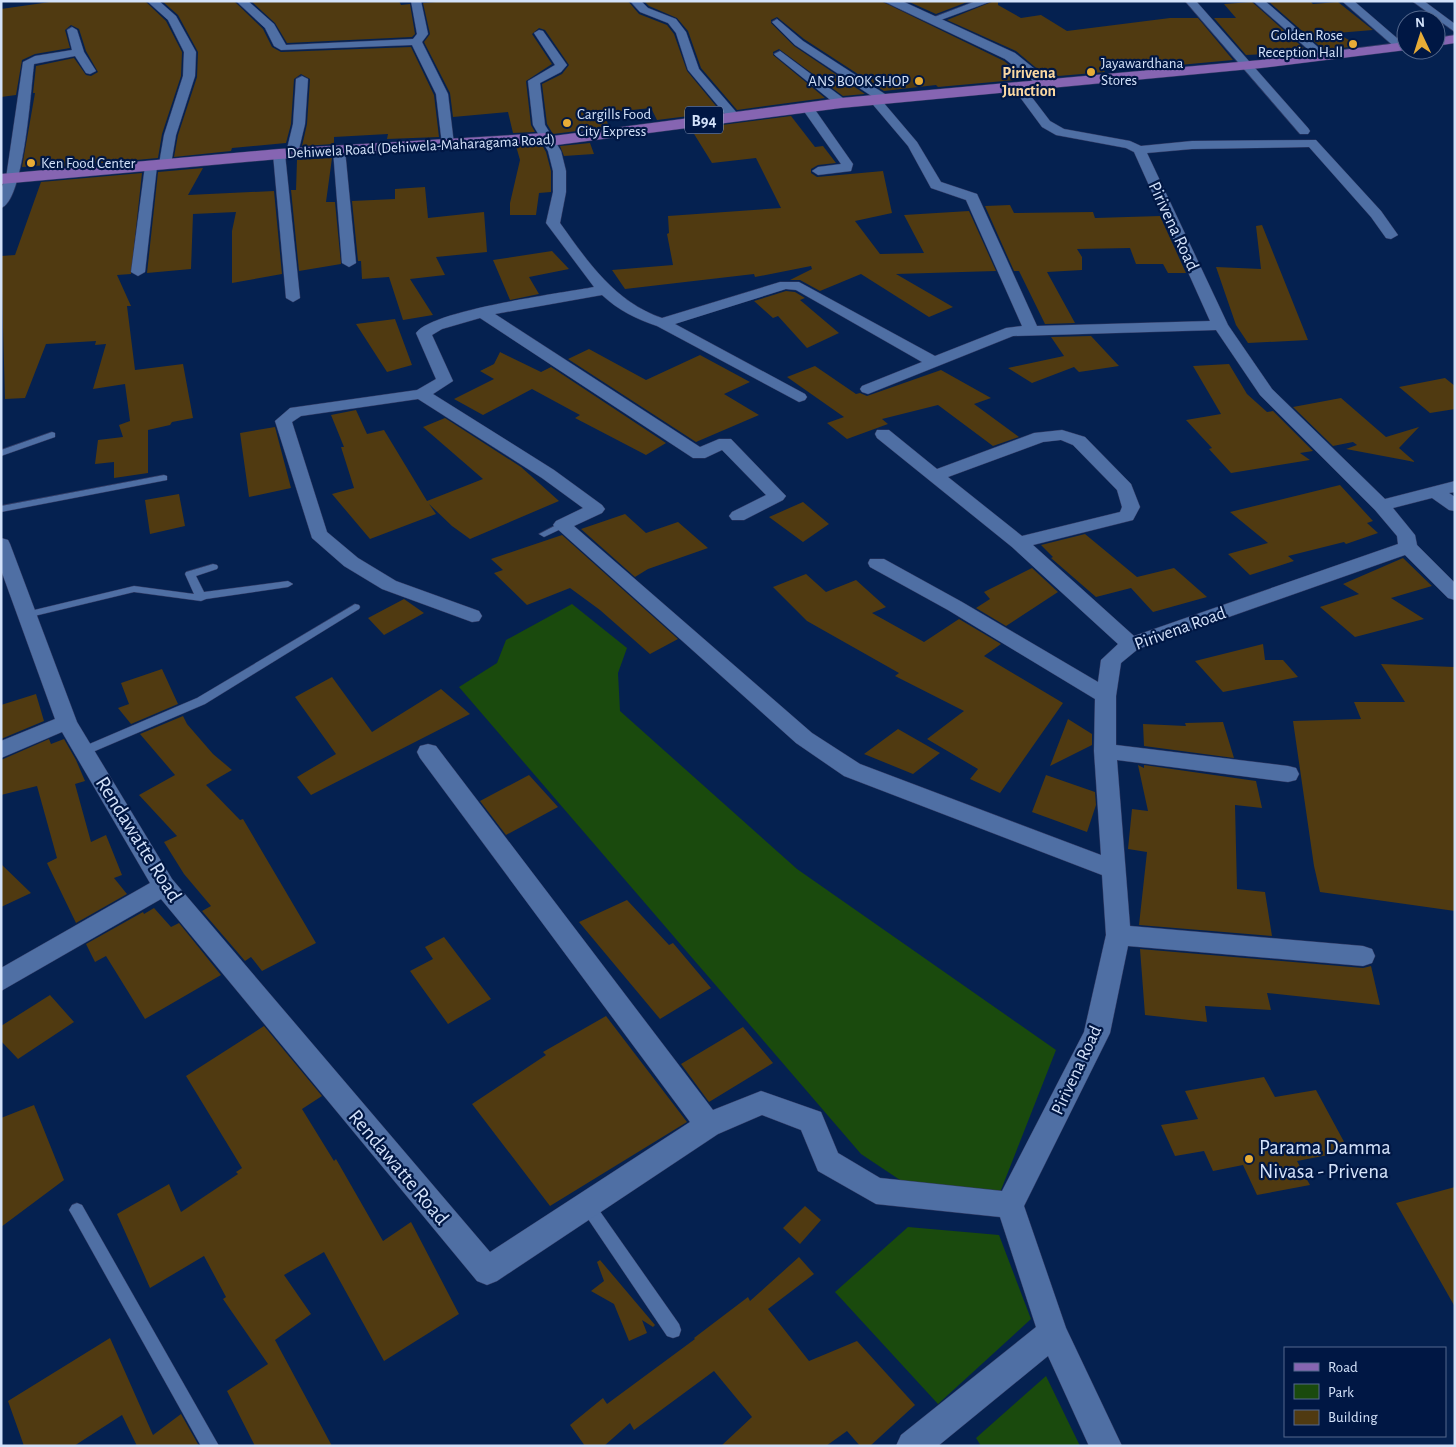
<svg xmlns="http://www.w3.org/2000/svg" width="1456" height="1447" font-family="'Alegreya Sans',sans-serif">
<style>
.green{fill:#1a4a0d}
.building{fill:#503a11}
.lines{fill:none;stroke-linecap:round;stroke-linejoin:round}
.lane-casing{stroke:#333b64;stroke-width:1}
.street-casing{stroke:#333b64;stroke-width:1}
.secondary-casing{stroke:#333b64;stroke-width:1}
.primary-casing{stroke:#333b64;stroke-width:1}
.lane{fill:#4f6fa4;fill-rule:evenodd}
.street{fill:#4f6fa4;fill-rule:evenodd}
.secondary{fill:#4f6fa4;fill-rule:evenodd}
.primary{fill:#8665b2;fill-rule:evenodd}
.poi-dot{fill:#e7ac37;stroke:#001744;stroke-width:2}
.labels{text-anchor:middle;stroke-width:4.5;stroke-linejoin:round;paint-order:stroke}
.far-poi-label{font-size:15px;fill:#d3e2fa;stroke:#001744;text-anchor:start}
.far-street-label{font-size:15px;fill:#d3e2fa;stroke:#001744}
.far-quarter-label{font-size:16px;font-weight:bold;fill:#fad8a1;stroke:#001744}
.shield{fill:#001744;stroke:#94a5c3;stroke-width:1}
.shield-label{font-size:16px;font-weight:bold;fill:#d3e2fa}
.street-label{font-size:18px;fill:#d3e2fa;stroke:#001744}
.near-street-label{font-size:21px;fill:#d3e2fa;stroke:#001744}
.near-poi-label{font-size:21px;fill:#d3e2fa;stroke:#001744;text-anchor:start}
</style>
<rect width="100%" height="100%" fill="#052150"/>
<!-- green -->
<path class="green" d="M 572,604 L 627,648 L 618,673 L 620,711 L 797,869 L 1056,1050 L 999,1195 L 906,1184 L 861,1154 L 459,687 L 497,663 L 506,640 Z
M 908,1227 L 999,1235 L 1031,1319 L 938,1404 L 835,1292 Z
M 1046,1376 L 1080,1446 L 981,1446 L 976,1438 Z"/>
<!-- building -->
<path class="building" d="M 57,1 L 145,1 L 166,21 L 182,52 L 181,76 L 162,134 L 158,158 L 47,168 L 48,165 L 22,167 L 35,93 L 33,93 L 36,66 L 74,58 L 86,75 L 91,76 L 98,72 L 86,51 L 79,29 L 71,25 L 65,30 L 70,48 L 35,54 L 22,60 L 16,95 L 1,97 L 1,9 Z
M 162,1 L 234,1 L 263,29 L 272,47 L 281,52 L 411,47 L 434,95 L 439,137 L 387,139 L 388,134 L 334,137 L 334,144 L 302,146 L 307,124 L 310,79 L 301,74 L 294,79 L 291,124 L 286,143 L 232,148 L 231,151 L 174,157 L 178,135 L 197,77 L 198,52 L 178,15 Z
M 251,1 L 399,1 L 401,5 L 410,4 L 415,34 L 412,37 L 287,43 L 275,23 Z
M 448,1 L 628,1 L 639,14 L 667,25 L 674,34 L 687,71 L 721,112 L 657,120 L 651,108 L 604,113 L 609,127 L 553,134 L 547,124 L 542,84 L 562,74 L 569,65 L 545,30 L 539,28 L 532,34 L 552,64 L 526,81 L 531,125 L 535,132 L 513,133 L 508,112 L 453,117 L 450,93 L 424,42 L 430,34 L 423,3 Z
M 644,1 L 881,1 L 1004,61 L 1027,79 L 938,87 L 936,85 L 884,91 L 804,39 L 777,17 L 771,20 L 771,23 L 794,46 L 865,94 L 843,96 L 779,49 L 773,52 L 773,55 L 825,98 L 737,110 L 701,68 L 688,31 L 677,18 L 649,6 Z
M 907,1 L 970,1 L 936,14 Z
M 994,1 L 998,1 L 998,5 L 1021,18 L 1041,15 L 1067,31 L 1170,18 L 1198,18 L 1233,60 L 1158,67 L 1151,61 L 1101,66 L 1105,72 L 1047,77 L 1016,51 L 947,20 Z
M 1268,1 L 1310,1 L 1313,4 L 1338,2 L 1373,30 L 1337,33 L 1359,46 L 1324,50 Z
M 1252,2 L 1308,52 L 1246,55 L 1214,18 L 1236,18 L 1224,4 Z
M 791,116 L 815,147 L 823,146 L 836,163 L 818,165 L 811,169 L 811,173 L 817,177 L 883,171 L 892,213 L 855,221 L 880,254 L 924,253 L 904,215 L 969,211 L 996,271 L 896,274 L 953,307 L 929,317 L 861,274 L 820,291 L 800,280 L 790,280 L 812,269 L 811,266 L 755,277 L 754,274 L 625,289 L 612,270 L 673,265 L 667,234 L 669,233 L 668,216 L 781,208 L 756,158 L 712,163 L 691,129 Z
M 590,143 L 594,154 L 564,156 L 560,146 Z
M 542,145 L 546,152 L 551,171 L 551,192 L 539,193 L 536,215 L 510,215 L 510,203 L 520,160 L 516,146 Z
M 332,158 L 326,202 L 335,202 L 341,264 L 299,271 L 291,190 L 296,190 L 297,160 Z
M 203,168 L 188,195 L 274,191 L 282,274 L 232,283 L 232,231 L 236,212 L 193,214 L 191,269 L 147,273 L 158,172 Z
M 142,173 L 131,274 L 117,275 L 131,306 L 127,306 L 135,370 L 183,364 L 193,418 L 172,422 L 170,425 L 148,430 L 148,473 L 114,478 L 114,462 L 95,464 L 98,440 L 123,437 L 119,425 L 130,421 L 125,384 L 93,389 L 106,344 L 95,345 L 96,341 L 46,344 L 25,398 L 5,399 L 1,256 L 15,255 L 41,182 Z
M 425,187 L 428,218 L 484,212 L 487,252 L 436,257 L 445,275 L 410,279 L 433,315 L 403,320 L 389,277 L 362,279 L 361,261 L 358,261 L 352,201 L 395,199 L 395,189 Z
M 1010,205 L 1014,213 L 1093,212 L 1095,218 L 1160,216 L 1186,273 L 1168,273 L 1163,264 L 1136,264 L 1130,248 L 1077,249 L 1082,257 L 1082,270 L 1047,272 L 1075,323 L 1045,324 L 1019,271 L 1014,271 L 985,206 Z
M 1262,225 L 1308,340 L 1248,343 L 1236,325 L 1216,267 L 1261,269 L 1256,226 Z
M 552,251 L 569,269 L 529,277 L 539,294 L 510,300 L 493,260 Z
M 786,291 L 795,292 L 805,298 L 800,300 L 839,333 L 807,348 L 778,316 L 773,318 L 754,301 Z
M 395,319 L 412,365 L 387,372 L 356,324 Z
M 1091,336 L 1119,366 L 1079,372 L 1074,367 L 1032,383 L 1008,368 L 1064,356 L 1051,337 Z
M 589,349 L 646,380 L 700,355 L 750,382 L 724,394 L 759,415 L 696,442 L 568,359 Z
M 500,352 L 541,372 L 551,367 L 666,443 L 646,455 L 575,418 L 580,415 L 532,389 L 483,415 L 454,399 L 494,379 L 480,371 L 494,364 Z
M 1229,364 L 1247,394 L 1267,412 L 1273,411 L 1313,451 L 1300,453 L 1310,460 L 1231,473 L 1209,449 L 1212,448 L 1186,420 L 1221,414 L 1193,366 Z
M 815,366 L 856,394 L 860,393 L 867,396 L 941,370 L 991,398 L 974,404 L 1019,437 L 993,446 L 938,405 L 882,419 L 888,424 L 847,439 L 827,423 L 844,417 L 787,377 Z
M 1445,378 L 1455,386 L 1455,409 L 1430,413 L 1399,387 Z
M 1341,398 L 1386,437 L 1419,427 L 1399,448 L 1415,462 L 1346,449 L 1357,445 L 1353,442 L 1333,446 L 1293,407 Z
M 356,410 L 367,434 L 384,430 L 427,501 L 483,479 L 423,427 L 445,418 L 521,467 L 559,501 L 470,539 L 452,526 L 429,504 L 436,514 L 370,539 L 332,494 L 354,488 L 341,447 L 344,447 L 331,415 Z
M 275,427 L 291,488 L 249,497 L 240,433 Z
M 1340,485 L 1373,521 L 1367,523 L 1378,533 L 1346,544 L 1344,542 L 1288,556 L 1294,561 L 1250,575 L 1228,554 L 1268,543 L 1230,512 Z
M 179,494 L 185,526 L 150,534 L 145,500 Z
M 803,502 L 829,524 L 803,542 L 769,517 Z
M 625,514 L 646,533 L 678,522 L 708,548 L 648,569 L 635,577 L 581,529 Z
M 1085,534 L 1137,577 L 1174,568 L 1207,597 L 1153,612 L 1131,588 L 1096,597 L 1051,558 L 1053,557 L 1041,545 Z
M 562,535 L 678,639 L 650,654 L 600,610 L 570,588 L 527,605 L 494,573 L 503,570 L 491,559 Z
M 1403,558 L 1432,586 L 1391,598 L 1424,619 L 1355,637 L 1320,607 L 1359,594 L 1343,584 Z
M 1032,568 L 1058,592 L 1006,626 L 976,608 L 990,599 L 984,592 Z
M 806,574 L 826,592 L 856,580 L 886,607 L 872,613 L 924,642 L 959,619 L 1001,644 L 984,656 L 1063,703 L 1000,793 L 970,779 L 978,769 L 927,739 L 964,711 L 895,676 L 899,673 L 807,621 L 773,587 Z
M 404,599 L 424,613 L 384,635 L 368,618 Z
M 1263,644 L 1265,660 L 1283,660 L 1298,677 L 1223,692 L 1195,661 Z
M 1381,664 L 1454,667 L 1455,911 L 1320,892 L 1314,866 L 1293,721 L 1361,719 L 1354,702 L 1405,702 Z
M 162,669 L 178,704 L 131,724 L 118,708 L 129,704 L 121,683 Z
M 332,677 L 372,732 L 441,689 L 470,714 L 311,795 L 297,777 L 336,754 L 295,697 Z
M 36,694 L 44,721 L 1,739 L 1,705 Z
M 183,716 L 187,724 L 213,754 L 232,770 L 206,785 L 240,820 L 243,819 L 316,943 L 262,971 L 251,957 L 245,961 L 202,911 L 211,906 L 184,874 L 164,842 L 177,836 L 139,795 L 175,775 L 140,734 Z
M 1068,719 L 1092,734 L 1092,745 L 1050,766 Z
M 1223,722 L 1234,758 L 1144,746 L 1143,724 L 1186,726 L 1185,723 Z
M 898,729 L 940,753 L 913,774 L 864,754 Z
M 49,739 L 51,744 L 64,739 L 76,760 L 85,781 L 75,784 L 91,842 L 106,835 L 122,875 L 114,878 L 127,894 L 76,923 L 47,863 L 57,858 L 37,786 L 1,795 L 1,760 Z
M 1138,765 L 1144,768 L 1144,765 L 1256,781 L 1262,808 L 1235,805 L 1237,889 L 1265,892 L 1272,936 L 1139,925 L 1147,852 L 1128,849 L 1132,809 L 1148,811 Z
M 529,775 L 558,807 L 506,835 L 480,801 Z
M 1046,775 L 1095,792 L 1096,805 L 1087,832 L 1032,812 Z
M 1,864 L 31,893 L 1,907 Z
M 627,900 L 669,945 L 673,943 L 711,988 L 660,1019 L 579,922 Z
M 154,908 L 171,927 L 179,923 L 221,975 L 145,1019 L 106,956 L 95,962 L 86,944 L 143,912 L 144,914 Z
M 444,937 L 491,999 L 448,1024 L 410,971 L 433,959 L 425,947 Z
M 1140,949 L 1363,968 L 1371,966 L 1380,1005 L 1267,993 L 1271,1010 L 1205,1006 L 1207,1022 L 1145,1015 Z
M 50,995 L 74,1022 L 18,1059 L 1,1041 L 1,1026 Z
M 606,1016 L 687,1122 L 550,1206 L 472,1104 L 546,1055 L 543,1052 Z
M 264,1026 L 322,1096 L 302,1109 L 334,1161 L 336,1159 L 383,1241 L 411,1222 L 459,1314 L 384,1361 L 324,1252 L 284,1275 L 311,1314 L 275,1340 L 332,1446 L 255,1446 L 227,1391 L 268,1364 L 223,1299 L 226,1297 L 204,1256 L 150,1288 L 117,1214 L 169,1184 L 181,1212 L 238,1174 L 236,1172 L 242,1168 L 186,1076 Z
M 743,1027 L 773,1063 L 709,1102 L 681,1064 Z
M 1264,1077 L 1275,1097 L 1316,1090 L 1349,1151 L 1297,1161 L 1310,1185 L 1257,1195 L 1243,1165 L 1213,1171 L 1204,1151 L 1175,1156 L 1161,1125 L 1198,1119 L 1185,1091 Z
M 34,1105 L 64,1180 L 1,1227 L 1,1118 Z
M 1455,1187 L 1455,1307 L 1396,1203 Z
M 805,1206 L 821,1220 L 800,1244 L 783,1228 Z
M 799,1257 L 814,1274 L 768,1309 L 809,1361 L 857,1341 L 915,1405 L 870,1446 L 860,1446 L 847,1431 L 826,1446 L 721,1446 L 752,1417 L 714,1371 L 634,1430 L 630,1423 L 604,1446 L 585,1446 L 570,1425 L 603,1398 L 607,1404 L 695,1339 L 694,1338 L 748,1297 L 750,1301 Z
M 600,1260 L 655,1325 L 653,1327 L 642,1320 L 647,1333 L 629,1341 L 614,1304 L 591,1291 L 604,1281 L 597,1262 Z
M 110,1338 L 153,1435 L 181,1414 L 199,1446 L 137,1446 L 122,1415 L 74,1446 L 24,1446 L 8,1401 Z"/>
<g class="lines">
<defs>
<path id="lane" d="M 52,432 L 55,433 L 55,437 L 1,456 L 1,450 Z
M 164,475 L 167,476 L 167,480 L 1,512 L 1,506 Z
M 562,522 L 565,523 L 567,525 L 565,527 L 544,537 L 539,534 Z
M 213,564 L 217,565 L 218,567 L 217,569 L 196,576 L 204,592 L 288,581 L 293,584 L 288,587 L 206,599 L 201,601 L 134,592 L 26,618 L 21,615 L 26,612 L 134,586 L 194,594 L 185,574 L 186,572 Z
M 355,604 L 359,605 L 360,607 L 359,609 L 205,704 L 88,754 L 84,755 L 78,751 L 80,748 L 197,698 Z
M 587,1198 L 592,1200 L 679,1324 L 681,1330 L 679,1336 L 673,1338 L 667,1336 L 582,1210 L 579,1205 L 582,1200 Z
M 77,1203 L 82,1205 L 219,1446 L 201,1446 L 72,1215 L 69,1210 L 72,1205 Z"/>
<path id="street" d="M 147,1 L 159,1 L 176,16 L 196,52 L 195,76 L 176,135 L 171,164 L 165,168 L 159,164 L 164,135 L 183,76 L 184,52 L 168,20 Z
M 236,1 L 248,1 L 274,24 L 286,45 L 413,39 L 417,34 L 411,1 L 421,1 L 428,34 L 422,42 L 448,94 L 454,144 L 448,148 L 442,144 L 436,94 L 412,45 L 281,50 L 274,46 L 265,28 Z
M 630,1 L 641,1 L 648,8 L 676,19 L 686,32 L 699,69 L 737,113 L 739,116 L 737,119 L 729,119 L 688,70 L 676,33 L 668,23 L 640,12 Z
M 976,1 L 992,1 L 938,21 L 930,21 L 929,19 Z
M 1185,1 L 1196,1 L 1308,128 L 1310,131 L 1308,134 L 1300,134 Z
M 1253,1 L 1265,1 L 1327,55 L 1327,59 L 1319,59 Z
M 1342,1 L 1354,1 L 1405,45 L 1405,49 L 1397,49 Z
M 1412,1 L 1424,1 L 1455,24 L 1455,32 Z
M 777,19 L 803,41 L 888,96 L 888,102 L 883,102 L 917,142 L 941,182 L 977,194 L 1037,326 L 1210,321 L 1134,152 L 1126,148 L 1056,135 L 1042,127 L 1011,85 L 1013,83 L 1021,83 L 1050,121 L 1064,129 L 1130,141 L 1141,146 L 1192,141 L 1316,140 L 1381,211 L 1398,235 L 1391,239 L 1386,238 L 1371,217 L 1309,147 L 1192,149 L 1147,153 L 1228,325 L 1272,389 L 1385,499 L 1455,481 L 1455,492 L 1449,493 L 1455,497 L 1455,511 L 1449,510 L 1432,498 L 1393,508 L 1415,535 L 1417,545 L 1455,583 L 1455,600 L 1448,598 L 1405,555 L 1138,649 L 1121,663 L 1116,696 L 1116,745 L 1288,766 L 1296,768 L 1299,774 L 1296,780 L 1288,782 L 1117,760 L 1130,926 L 1363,946 L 1372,949 L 1375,956 L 1372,963 L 1363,966 L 1128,946 L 1110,1033 L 1024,1206 L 1066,1328 L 1122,1446 L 1089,1446 L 1048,1356 L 938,1446 L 896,1446 L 901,1435 L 1036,1327 L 1000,1217 L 876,1204 L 818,1171 L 801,1130 L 762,1115 L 718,1134 L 497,1281 L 487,1285 L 477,1281 L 161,899 L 1,991 L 1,968 L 150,883 L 62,732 L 1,758 L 1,741 L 55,719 L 1,570 L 1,538 L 8,540 L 10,544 L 77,722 L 172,879 L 490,1252 L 690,1122 L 420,758 L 417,752 L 420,746 L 428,744 L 436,746 L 713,1110 L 761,1091 L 821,1112 L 838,1153 L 880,1178 L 1002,1191 L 1084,1032 L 1106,935 L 1102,875 L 844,776 L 796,743 L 553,525 L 556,521 L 583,508 L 542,478 L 418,399 L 301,416 L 292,422 L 327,532 L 358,558 L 396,581 L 479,611 L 482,616 L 479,621 L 472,622 L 382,589 L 344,566 L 312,538 L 275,421 L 290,408 L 417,390 L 436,379 L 416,333 C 432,310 563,293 594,287 L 546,223 L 553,192 L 553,171 L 548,151 L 533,125 L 528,81 L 555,65 L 534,33 L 539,30 L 543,31 L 567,65 L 561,72 L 540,83 L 545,125 L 561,151 L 566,171 L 566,192 L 560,223 C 588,262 615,302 662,318 L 780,282 L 799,282 L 935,356 L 1006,328 L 1022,326 L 966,200 L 931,188 L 908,146 L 869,100 L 873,97 L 795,45 L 772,22 ZM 786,289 L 796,290 L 922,362 L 862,386 L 860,389 L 862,392 L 868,394 L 1013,336 L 1216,330 L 1260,395 L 1375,510 L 1397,536 L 1398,544 L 1134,636 L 1033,545 L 1133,520 L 1140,507 L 1131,484 L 1085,437 L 1062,430 L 1034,433 L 937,469 L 889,430 L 877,430 L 875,434 L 877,438 L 1012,547 L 1118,644 L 1101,660 L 1098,682 L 962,602 L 884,559 L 870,559 L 868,563 L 870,567 L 948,610 L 1095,699 L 1094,751 L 1101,855 L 860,764 L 812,733 L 574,526 L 602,513 L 605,509 L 602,505 L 554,470 L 433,394 L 453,381 L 432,335 L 442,329 L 480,318 L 693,458 L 705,458 L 722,450 L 766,495 L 732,512 L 729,516 L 732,520 L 744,520 L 783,500 L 786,496 L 731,439 L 719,439 L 700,447 L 495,314 L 602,295 C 618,310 636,319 657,326 L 799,402 L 805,400 L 807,397 L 805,394 L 675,324 ZM 1061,440 L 1073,445 L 1117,490 L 1122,507 L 1120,512 L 1022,536 L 948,477 L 1043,442 Z
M 72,27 L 77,30 L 84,52 L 96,71 L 90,74 L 86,73 L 75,56 L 34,64 C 31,87 24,202 1,208 L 1,189 L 6,178 L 23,62 L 35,56 L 72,50 L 67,30 Z
M 780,51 L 847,101 L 849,104 L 847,107 L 839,107 L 776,56 L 774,54 Z
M 302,76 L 308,79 L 305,124 L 298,153 L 292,157 L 286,153 L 293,124 L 296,79 Z
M 807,103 L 811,104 L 853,164 L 851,171 L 818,175 L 812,171 L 818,167 L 841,164 L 801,107 Z
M 339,146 L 345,150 L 356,263 L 349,267 L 342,263 L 333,150 Z
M 279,150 L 285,154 L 300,298 L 293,302 L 286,298 L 273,154 Z
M 151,162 L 157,166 L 145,272 L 138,276 L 131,272 L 145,166 Z"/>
<path id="secondary" d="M 883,1 L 902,1 L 1015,53 L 1052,83 L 1044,88 L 1039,86 L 1005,59 Z"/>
<path id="primary" d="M 1455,35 L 1455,43 L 1436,46 L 1436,38 Z
M 1406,42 L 1406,50 L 1261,68 L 841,108 L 549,146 L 542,143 L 279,159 L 1,184 L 1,174 L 279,149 L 546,133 L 553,136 L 841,98 L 1261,60 Z"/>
</defs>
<!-- lane casing -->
<use href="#lane" class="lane-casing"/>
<!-- street casing -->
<use href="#street" class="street-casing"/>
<!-- secondary casing -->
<use href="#secondary" class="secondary-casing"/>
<!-- primary casing -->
<use href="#primary" class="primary-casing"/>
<!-- lane -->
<use href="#lane" class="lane"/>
<!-- street -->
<use href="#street" class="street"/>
<!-- secondary -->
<use href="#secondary" class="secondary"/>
<!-- primary -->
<use href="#primary" class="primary"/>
</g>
<!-- markers -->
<g class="poi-dot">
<circle cx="1353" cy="44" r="5"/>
<circle cx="1091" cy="72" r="5"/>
<circle cx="919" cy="81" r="5"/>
<circle cx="567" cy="123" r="5"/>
<circle cx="31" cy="163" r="5"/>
<circle cx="1249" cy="1159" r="5"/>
</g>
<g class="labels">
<!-- far-poi labels -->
<g class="far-poi-label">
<text x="1343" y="40" text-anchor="end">Golden Rose<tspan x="1343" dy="17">Reception Hall</tspan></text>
<text x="1101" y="68">Jayawardhana<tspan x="1101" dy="17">Stores</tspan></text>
<text x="909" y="86" text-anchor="end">ANS BOOK SHOP</text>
<text x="577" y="119">Cargills Food<tspan x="577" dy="17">City Express</tspan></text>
<text x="41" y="168">Ken Food Center</text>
</g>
<!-- far-street labels -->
<g class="far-street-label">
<text transform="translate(421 146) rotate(-3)" y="5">Dehiwela Road (Dehiwela-Maharagama Road)</text>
</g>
<!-- far-quarter labels -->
<g class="far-quarter-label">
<text x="1029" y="78">Pirivena<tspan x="1029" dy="18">Junction</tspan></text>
</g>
<!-- shield labels -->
<rect class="shield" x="685" y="106.5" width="38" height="27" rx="4"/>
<g class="shield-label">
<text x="704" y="126">B94</text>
</g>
<!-- street labels -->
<g class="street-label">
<text transform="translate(1174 226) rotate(65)" y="6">Pirivena Road</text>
<text transform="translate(1180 628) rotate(-20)" y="6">Pirivena Road</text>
<text transform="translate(1076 1070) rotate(-65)" y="6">Pirivena Road</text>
</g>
<!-- near-street labels -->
<g class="near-street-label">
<text transform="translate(139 839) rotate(58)" y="7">Rendawatte Road</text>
<text transform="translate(399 1167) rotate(50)" y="7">Rendawatte Road</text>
</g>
<!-- near-poi labels -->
<g class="near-poi-label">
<text x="1259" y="1154">Parama Damma<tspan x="1259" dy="24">Nivasa - Privena</tspan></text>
</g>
</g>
<!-- border -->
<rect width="1456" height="1447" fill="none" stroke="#d3e2fa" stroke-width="5"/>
<!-- legend -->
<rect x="1284" y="1347" width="162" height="90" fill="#001744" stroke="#54688d"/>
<rect x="1294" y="1363" width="25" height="8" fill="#8665b2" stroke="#54688d"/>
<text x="1328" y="1372" font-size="15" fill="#d3e2fa">Road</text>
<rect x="1294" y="1384" width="25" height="15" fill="#1a4a0d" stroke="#54688d"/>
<text x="1328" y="1397" font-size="15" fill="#d3e2fa">Park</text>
<rect x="1294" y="1410" width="25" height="15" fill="#503a11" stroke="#54688d"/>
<text x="1328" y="1422" font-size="15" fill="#d3e2fa">Building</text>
<!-- north arrow -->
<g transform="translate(1421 35) rotate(356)"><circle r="24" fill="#001744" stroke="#54688d"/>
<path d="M0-4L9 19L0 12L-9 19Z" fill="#e7ac37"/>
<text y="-8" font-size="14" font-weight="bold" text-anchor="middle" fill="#d3e2fa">N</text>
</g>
</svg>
